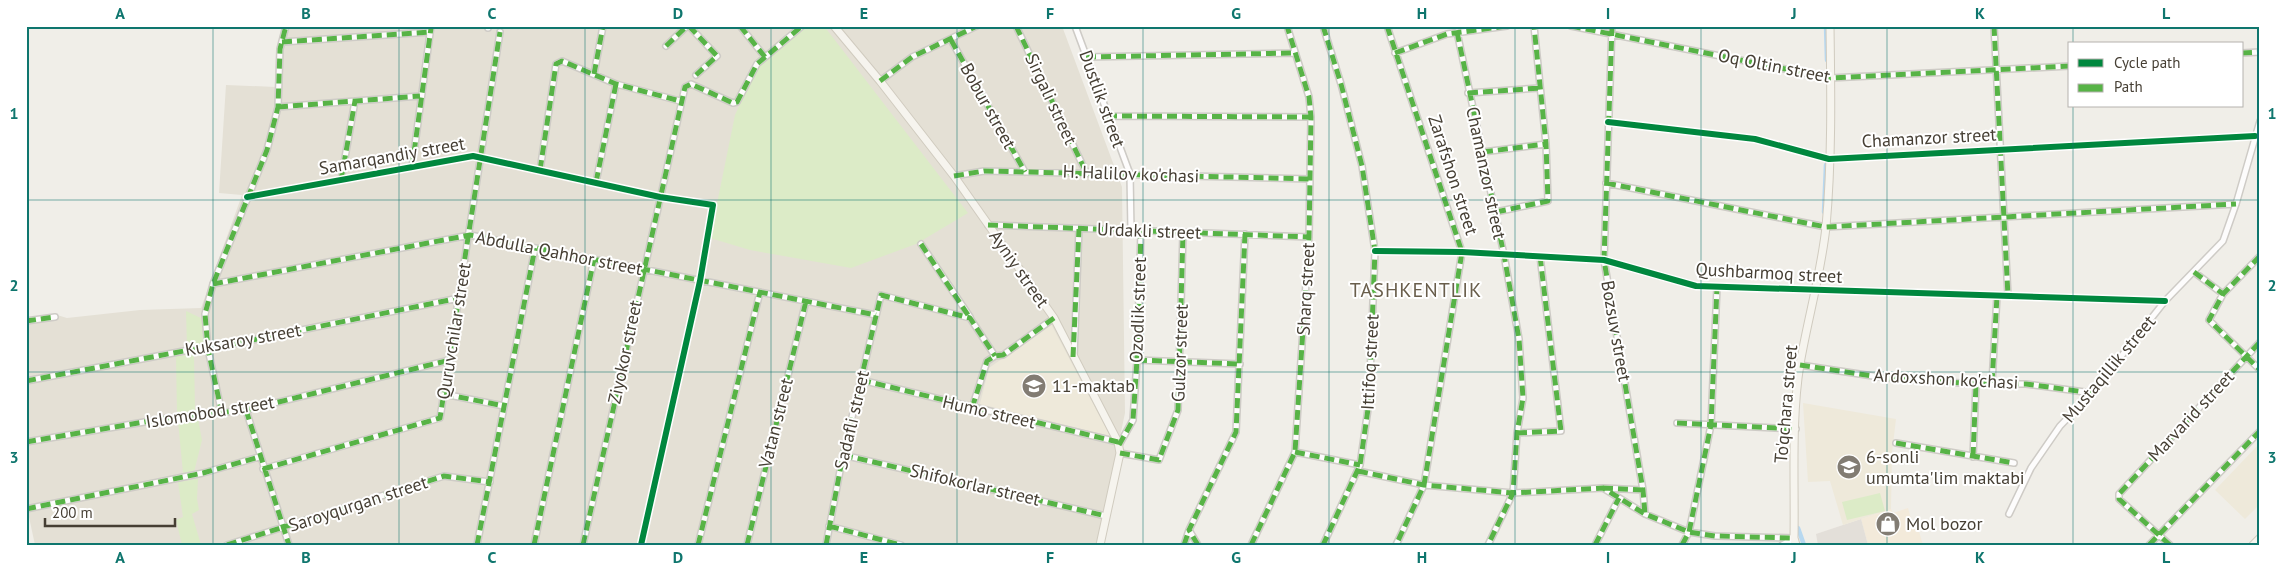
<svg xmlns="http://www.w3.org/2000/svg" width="2286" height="571" font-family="'PT Sans',sans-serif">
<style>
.residential{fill:#e4e0d5}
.commercial{fill:#f3eada}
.industrial{fill:#e3dfd9}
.education{fill:#eee9da}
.green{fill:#dcebc7}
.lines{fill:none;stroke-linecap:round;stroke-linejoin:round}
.canal{stroke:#b7d8f0;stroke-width:4.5}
.street-casing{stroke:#cecbc6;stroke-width:8}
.secondary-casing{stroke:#d0cbbf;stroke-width:9}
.street{stroke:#fdfcfc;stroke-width:5}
.secondary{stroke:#f6f4ee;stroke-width:7}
.quiet{stroke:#57b346;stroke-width:5;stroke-dasharray:10 5;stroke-linecap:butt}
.cycleway-casing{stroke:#fff;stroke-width:9}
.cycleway{stroke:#00873e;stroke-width:6}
.grid{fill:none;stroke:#0f766e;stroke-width:1;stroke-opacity:0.55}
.labels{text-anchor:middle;stroke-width:4;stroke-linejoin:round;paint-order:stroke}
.street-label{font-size:18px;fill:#463f34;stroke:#fff}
.poi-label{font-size:18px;fill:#463f34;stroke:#fff;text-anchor:start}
.quarter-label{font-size:20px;letter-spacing:1px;fill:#695e4b;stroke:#fff}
.neatline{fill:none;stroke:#0f766e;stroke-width:2}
.grid-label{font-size:16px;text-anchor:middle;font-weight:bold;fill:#0f766e}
</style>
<rect width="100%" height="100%" fill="#f0eee8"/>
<!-- residential -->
<path class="residential" d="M 284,26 L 1062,26 L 1122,187 L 1125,413 L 1097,545 L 35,545 L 26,503 L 26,320 L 57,315 L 67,318 L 140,310 L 201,308 L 242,195 L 219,193 L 226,85 L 276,87 L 278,45 Z"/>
<!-- commercial -->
<path class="commercial" d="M 1908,508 L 1914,529 L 1918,528 L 1923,545 L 1868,545 L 1861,519 L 1891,509 L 1893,513 Z"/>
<!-- industrial -->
<path class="industrial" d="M 1861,519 L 1868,545 L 1818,545 L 1816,534 Z"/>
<!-- education -->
<path class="education" d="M 1051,324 L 1110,436 L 980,404 L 989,368 Z
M 1803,403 L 1896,419 L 1892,453 L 1891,509 L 1843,525 L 1830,481 L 1808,482 Z
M 2260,443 L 2260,504 L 2245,519 L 2215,490 Z"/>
<!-- green -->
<path class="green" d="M 806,26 L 824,26 L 968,213 L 916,244 L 851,268 L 750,250 L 710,238 L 735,115 L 759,64 Z
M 186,311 L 205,320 L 207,347 L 187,347 Z
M 194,355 L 195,411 L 177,414 L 176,356 Z
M 198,419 L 202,440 L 194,472 L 183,473 L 178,421 Z
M 198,479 L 197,499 L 199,510 L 192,514 L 201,545 L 182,545 L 176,520 L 183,517 L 178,482 Z
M 1880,493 L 1885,511 L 1847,520 L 1842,502 Z"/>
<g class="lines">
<!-- canal -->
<path class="canal" d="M 1826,26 L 1827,60
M 1824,212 L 1826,165
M 1798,528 L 1804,545"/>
<defs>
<path id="street" d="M 488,26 L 488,28
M 689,26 L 717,56 L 696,75
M 740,26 L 765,57
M 1016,26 L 1086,172
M 1075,26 L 1130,174 L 1131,231
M 1323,26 L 1341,84 L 1362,166 L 1375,251 L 1369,402 L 1360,465 L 1323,545
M 1387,26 L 1462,252 L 1424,485 L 1396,545
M 1571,26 L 1830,78 L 2070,66
M 1612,26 L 1604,260 L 1643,490 L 1645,514
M 1994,26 L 2008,296
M 1457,32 L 1504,255 L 1519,339 L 1523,398 L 1517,433 L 1513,493 L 1488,545
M 951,40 L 1025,172
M 282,42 L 430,32
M 666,46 L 687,26
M 1395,53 L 1447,34 L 1507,26
M 2242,53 L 2260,52
M 1086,57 L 1295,53
M 594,74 L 603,26
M 880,81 L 912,57 L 977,26
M 1468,93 L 1540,88
M 278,107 L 420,96
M 1107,116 L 1311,117
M 1608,122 L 1755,139 L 1829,159 L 2255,136
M 1483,152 L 1546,144
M 412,167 L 431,26
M 540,170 L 556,64 L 562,61 L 616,84 L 680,101
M 954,176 L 984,171 L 1310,179
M 341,180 L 355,101
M 596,182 L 616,84
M 1606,183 L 1826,227 L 2236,204
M 247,197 L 473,156 L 660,197 L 713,205 L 700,281 L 641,545
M 1496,212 L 1548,201 L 1546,144 L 1534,26
M 988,225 L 1309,237
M 921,244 L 970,317
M 1375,251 L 1462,252 L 1604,260 L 1696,286 L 2165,301
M 2260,256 L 2223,294 L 2209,320 L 2260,370
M 2194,272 L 2223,294
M 213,284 L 470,235 L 876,315
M 26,321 L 55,317
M 1074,356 L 1079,229
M 1137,360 L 1240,364
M 1800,365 L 1886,378 L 1976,384 L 2026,384 L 2092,393
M 861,380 L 1118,442
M 26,381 L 189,350 L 208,349 L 459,298
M 1992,383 L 1997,296
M 444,394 L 504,406
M 972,408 L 987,361 L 995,356 L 1003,355 L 1054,318
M 246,410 L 289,545
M 222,414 L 208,349 L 205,314 L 213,284 L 267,150 L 278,107 L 280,49 L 286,26
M 1677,423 L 1796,429
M 1517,433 L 1561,431 L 1540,256
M 26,442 L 168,418 L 246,410 L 450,360
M 1896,443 L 2014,463
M 1119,445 L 1133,420 L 1137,360 L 1141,231
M 1295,452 L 1360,465
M 1120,453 L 1159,460 L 1178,410 L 1183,233
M 843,455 L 1106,516
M 1973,457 L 1976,384
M 263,469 L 440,418 L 500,32
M 1358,471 L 1424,485 L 1513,493 L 1603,488 L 1645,514 L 1689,532 L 1715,536 L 1794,538
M 1604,488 L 1643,490
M 26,509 L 203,473 L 259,457
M 2009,514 L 2031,468 L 2060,426 L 2092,393 L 2165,301 L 2223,241 L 2236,204 L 2260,121
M 829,526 L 901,545
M 227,545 L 444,476 L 490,482
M 477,545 L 535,248
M 534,545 L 594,259
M 583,545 L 685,87 L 691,84 L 733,103 L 737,102 L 757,64 L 802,26
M 698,545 L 760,292
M 747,545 L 806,301
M 826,545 L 843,455 L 881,295 L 970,318 L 995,356
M 1184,545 L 1189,530
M 1198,545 L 1189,530 L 1236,432 L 1245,234
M 1251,545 L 1295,452 L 1309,237 L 1311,117 L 1309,97 L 1287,26
M 1595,545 L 1619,498
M 1682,545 L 1689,532 L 1711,425 L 1717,287
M 1782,545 L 1793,539
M 2149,545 L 2260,431
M 2170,545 L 2119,499 L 2119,494 L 2260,342"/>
<path id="secondary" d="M 834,26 L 880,81 L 954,176 L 1054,318 L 1118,442 L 1120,453 L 1100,545
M 1796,545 L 1794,538 C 1795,482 1791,420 1800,364 C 1808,318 1821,273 1826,227 C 1832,160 1831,93 1830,26
M 2253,545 L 2260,538"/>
</defs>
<!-- street casing -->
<use href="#street" class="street-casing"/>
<!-- secondary casing -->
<use href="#secondary" class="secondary-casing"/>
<!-- street -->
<use href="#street" class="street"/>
<!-- secondary -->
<use href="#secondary" class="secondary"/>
<!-- quiet -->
<path class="quiet" d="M 488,26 L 488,28
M 689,26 L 717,56 L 696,75
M 740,26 L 765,57
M 1016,26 L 1086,172
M 1323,26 L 1341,84 L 1362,166 L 1375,251 L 1369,402 L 1360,465 L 1323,545
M 1387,26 L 1462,252 L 1424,485 L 1396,545
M 1571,26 L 1830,78 L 2070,66
M 1612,26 L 1604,260 L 1643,490 L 1645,514
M 1994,26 L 2008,296
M 1457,32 L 1504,255 L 1519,339 L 1523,398 L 1517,433 L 1513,493 L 1488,545
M 951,40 L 1025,172
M 282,42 L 430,32
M 666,46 L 687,26
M 1395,53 L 1447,34 L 1507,26
M 2242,53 L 2260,52
M 1086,57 L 1295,53
M 594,74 L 603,26
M 880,81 L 912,57 L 977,26
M 1468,93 L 1540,88
M 278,107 L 420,96
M 1107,116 L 1311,117
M 1483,152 L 1546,144
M 412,167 L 431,28
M 540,170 L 556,64 L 562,61 L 616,84 L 680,101
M 954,176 L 984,171 L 1310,179
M 341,180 L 355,101
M 596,182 L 616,84
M 1606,183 L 1826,227 L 2236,204
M 1496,212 L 1548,201 L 1546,144 L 1534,26
M 988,225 L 1309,237
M 921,244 L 970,318
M 2260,256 L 2223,294 L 2209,320 L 2260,370
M 2194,272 L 2223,294
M 213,284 L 470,235 L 876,315
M 26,321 L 55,317
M 1073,357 L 1079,229
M 1137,360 L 1240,364
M 1800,365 L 1886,378 L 1976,384 L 2026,384 L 2092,393
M 861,380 L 1118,442
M 26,381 L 189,350 L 208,349 L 459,298
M 1992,383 L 1997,296
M 444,394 L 504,406
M 972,408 L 987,361 L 995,356 L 1003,355 L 1054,318
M 246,410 L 289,545
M 222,414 L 208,349 L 205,314 L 213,284 L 267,150 L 278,107 L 280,49 L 286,26
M 1677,423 L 1796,429
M 1517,433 L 1561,431 L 1540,256
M 26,442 L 168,418 L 246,410 L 450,360
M 1896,443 L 2014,463
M 1119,445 L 1133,420 L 1137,360 L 1141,231
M 1295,452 L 1360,465
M 1120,453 L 1159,460 L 1178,410 L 1183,233
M 843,455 L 1106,516
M 1973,457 L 1976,384
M 263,469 L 440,418 L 500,32
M 1358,471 L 1424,485 L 1513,493 L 1603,488 L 1645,514 L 1689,532 L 1715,536 L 1794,538
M 1603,488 L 1643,490
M 26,509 L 203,473 L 259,457
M 829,526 L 901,545
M 227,545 L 444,476 L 490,482
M 477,545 L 535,248
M 534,545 L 594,259
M 583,545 L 685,87 L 691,84 L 733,103 L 737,102 L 757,64 L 802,26
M 698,545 L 760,292
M 747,545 L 806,301
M 826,545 L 843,455 L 881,295 L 970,318 L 995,356
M 1184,545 L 1189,530
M 1198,545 L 1189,530 L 1236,432 L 1245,234
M 1251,545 L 1295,452 L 1309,237 L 1311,117 L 1309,97 L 1287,26
M 1595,545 L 1619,498
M 1682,545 L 1689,532 L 1711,425 L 1717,287
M 2149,545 L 2260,431
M 2170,545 L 2119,499 L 2119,494 L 2260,342"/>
<defs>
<path id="cycleway" d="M 1608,122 L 1755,139 L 1829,159 L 2255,136
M 247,197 L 473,156 L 660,197 L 713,205 L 700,281 L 641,545
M 1375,251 L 1462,252 L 1604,260 L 1696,286 L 2165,301"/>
</defs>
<!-- cycleway casing -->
<use href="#cycleway" class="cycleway-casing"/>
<!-- cycleway -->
<use href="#cycleway" class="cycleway"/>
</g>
<!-- grid -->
<path class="grid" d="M 213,26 L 213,545M 399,26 L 399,545M 585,26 L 585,545M 771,26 L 771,545M 957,26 L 957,545M 1143,26 L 1143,545M 1329,26 L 1329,545M 1515,26 L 1515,545M 1701,26 L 1701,545M 1887,26 L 1887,545M 2073,26 L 2073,44M 2073,106 L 2073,545M 26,200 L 2260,200M 26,372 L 2260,372"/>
<!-- icons -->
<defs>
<symbol id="school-disc" viewBox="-11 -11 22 22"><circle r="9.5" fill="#827c73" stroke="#fff"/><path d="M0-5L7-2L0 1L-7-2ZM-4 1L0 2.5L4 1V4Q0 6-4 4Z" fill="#fff"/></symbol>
<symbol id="shop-disc" viewBox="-11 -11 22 22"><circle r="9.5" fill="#827c73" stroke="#fff"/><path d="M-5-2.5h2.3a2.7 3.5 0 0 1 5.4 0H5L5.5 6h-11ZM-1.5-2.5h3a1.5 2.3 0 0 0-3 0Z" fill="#fff"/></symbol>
</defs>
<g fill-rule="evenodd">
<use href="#school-disc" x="1020" y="372" width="28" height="28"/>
<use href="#school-disc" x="1835" y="453" width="28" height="28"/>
<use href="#shop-disc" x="1874" y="510" width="28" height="28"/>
</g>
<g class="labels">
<!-- street labels -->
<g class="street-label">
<text transform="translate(1774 66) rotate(11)" y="6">Oq Oltin street</text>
<text transform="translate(1051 99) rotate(65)" y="6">Sirgali street</text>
<text transform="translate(1102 99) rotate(70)" y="6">Dustlik street</text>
<text transform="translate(988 106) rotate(61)" y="6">Bobur street</text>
<text transform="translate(1929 138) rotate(-3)" y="6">Chamanzor street</text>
<text transform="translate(392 156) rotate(-10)" y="6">Samarqandiy street</text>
<text transform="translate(1486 173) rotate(78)" y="6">Chamanzor street</text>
<text transform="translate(1131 174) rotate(2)" y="6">H. Halilov ko'chasi</text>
<text transform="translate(1453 175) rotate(72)" y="6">Zarafshon street</text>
<text transform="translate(1149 231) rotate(2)" y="6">Urdakli street</text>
<text transform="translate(559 253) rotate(11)" y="6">Abdulla Qahhor street</text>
<text transform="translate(1019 269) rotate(55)" y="6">Ayniy street</text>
<text transform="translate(1769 273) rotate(3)" y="6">Qushbarmoq street</text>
<text transform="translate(1306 289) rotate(-87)" y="6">Sharq street</text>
<text transform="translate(1138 310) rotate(-88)" y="6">Ozodlik street</text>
<text transform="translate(454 331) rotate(-81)" y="6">Quruvchilar street</text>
<text transform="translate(1616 331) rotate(80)" y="6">Bozsuv street</text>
<text transform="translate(243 340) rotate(-10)" y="6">Kuksaroy street</text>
<text transform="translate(625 352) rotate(-78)" y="6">Ziyokor street</text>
<text transform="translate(1180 353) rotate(-88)" y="6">Gulzor street</text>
<text transform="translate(1370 362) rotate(-87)" y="6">Ittifoq street</text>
<text transform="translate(2109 369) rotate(-50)" y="6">Mustaqillik street</text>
<text transform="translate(1946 379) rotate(3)" y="6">Ardoxshon ko'chasi</text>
<text transform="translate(1786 404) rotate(-85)" y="6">To'qchara street</text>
<text transform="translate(210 412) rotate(-9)" y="6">Islomobod street</text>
<text transform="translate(989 412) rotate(13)" y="6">Humo street</text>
<text transform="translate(2191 416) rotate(-47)" y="6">Marvarid street</text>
<text transform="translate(852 420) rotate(-77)" y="6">Sadafli street</text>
<text transform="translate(776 423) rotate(-76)" y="6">Vatan street</text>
<text transform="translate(975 485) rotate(13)" y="6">Shifokorlar street</text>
<text transform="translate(358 504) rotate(-18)" y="6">Saroyqurgan street</text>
</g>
<!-- poi labels -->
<g class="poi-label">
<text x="1052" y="392">11-maktab</text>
<text x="1866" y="463">6-sonli<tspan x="1866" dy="21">umumta'lim maktabi</tspan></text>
<text x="1906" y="530">Mol bozor</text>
</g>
<!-- quarter labels -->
<g class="quarter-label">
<text x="1416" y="297">TASHKENTLIK</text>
</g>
</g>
<!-- border -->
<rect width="2286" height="571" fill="none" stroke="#ffffff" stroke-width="55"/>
<!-- legend -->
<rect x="2068" y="42" width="175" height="65" fill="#ffffff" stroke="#b5b2ae"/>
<rect x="2078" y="59" width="25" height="8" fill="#00873e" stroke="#b5b2ae"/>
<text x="2114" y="68" font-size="15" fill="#463f34">Cycle path</text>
<rect x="2078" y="84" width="25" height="8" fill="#57b346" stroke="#b5b2ae"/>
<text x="2114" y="92" font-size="15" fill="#463f34">Path</text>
<!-- scale -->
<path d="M45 518v8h130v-8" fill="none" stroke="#463f34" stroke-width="2.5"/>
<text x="52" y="518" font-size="15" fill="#463f34" stroke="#ffffff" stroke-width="4" paint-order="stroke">200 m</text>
<rect x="28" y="28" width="2230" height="516" class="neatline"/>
<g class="grid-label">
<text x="120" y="19">A</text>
<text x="306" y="19">B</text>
<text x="492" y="19">C</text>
<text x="678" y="19">D</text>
<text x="864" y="19">E</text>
<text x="1050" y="19">F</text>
<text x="1236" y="19">G</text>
<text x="1422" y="19">H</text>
<text x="1608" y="19">I</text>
<text x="1794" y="19">J</text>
<text x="1980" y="19">K</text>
<text x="2166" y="19">L</text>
<text x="14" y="119">1</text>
<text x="2272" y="119">1</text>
<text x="14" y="291">2</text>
<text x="2272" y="291">2</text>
<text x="14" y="463">3</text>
<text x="2272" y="463">3</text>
<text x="120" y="563">A</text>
<text x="306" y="563">B</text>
<text x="492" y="563">C</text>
<text x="678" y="563">D</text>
<text x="864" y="563">E</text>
<text x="1050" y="563">F</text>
<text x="1236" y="563">G</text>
<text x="1422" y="563">H</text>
<text x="1608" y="563">I</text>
<text x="1794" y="563">J</text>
<text x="1980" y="563">K</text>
<text x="2166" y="563">L</text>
</g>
</svg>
